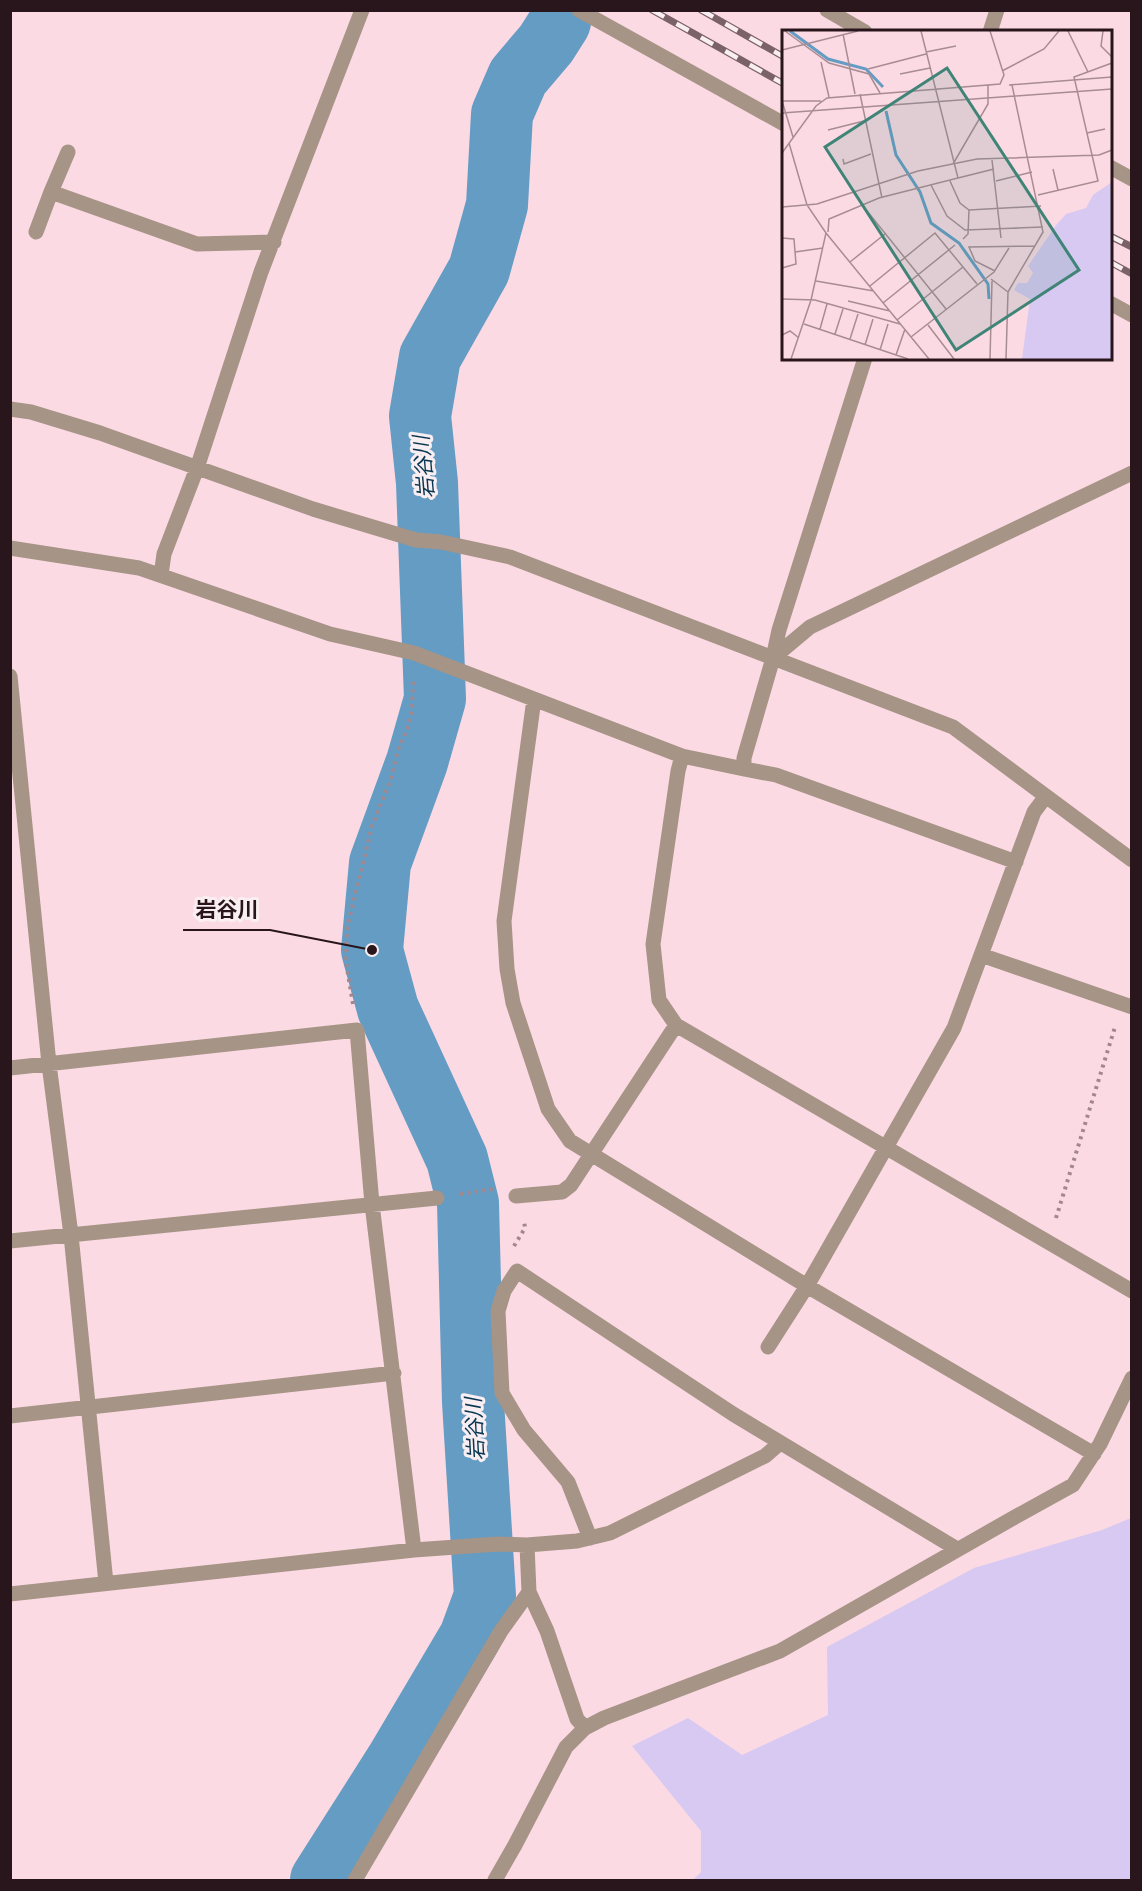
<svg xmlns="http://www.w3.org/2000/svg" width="1142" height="1891" font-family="'Noto Sans','Noto Sans JP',sans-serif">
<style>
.green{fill:#d7c9f2}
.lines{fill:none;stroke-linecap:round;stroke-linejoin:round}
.river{stroke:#649cc3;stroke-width:62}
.path{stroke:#a2878e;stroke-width:4;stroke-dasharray:3 4.5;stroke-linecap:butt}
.minor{stroke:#a69486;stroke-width:15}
.tertiary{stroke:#a69486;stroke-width:15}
.rail-casing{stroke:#7b6269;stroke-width:7}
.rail{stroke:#f9eef1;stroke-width:4.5;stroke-dasharray:14;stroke-linecap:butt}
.labels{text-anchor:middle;stroke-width:6;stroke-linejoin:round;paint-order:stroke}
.water-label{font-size:21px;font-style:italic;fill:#073652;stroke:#f9eef1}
.inset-river{fill:none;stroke:#649cc3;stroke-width:3}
.inset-road{fill:none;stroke:#a88c93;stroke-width:1.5}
.view{fill:#408478;fill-opacity:0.15;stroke:#408478;stroke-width:3}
.inset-edge{fill:none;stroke:#29161c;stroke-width:3}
.leader{fill:none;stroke:#29161c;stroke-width:2}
.callout-dot{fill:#29161c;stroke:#f9eef1;stroke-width:2}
.callout-label{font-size:21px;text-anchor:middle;font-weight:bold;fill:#29161c;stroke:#f9eef1;stroke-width:6;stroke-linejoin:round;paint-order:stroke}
</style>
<rect width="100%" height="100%" fill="#fcdae3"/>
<!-- green -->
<path class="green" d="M 1131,1518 L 1131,1880 L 693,1880 L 701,1872 L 701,1831 L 632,1746 L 688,1718 L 742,1755 L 828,1715 L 827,1647 L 974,1568 L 1102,1530 Z"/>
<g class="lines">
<!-- river -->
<path class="river" d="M 321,1880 L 396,1762 L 470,1637 L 485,1596 L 473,1402 L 468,1203 L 457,1159 L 388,1009 L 372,950 L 380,863 L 417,762 L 435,699 L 427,483 L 420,416 L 430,357 L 479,270 L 497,205 L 502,114 L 518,77 L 546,44 L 560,22"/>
<!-- path -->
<path class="path" d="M 353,1004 L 346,962 L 347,928 L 372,826 L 390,781 L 398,750 L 409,725 L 412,709 L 413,677
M 460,1194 L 493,1189
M 1056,1218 L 1115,1027
M 514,1246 L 525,1228 L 524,1220"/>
<!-- minor -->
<path class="minor" d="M 579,10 L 784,124
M 990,32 L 997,10
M 68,152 L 51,192 L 197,244 L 274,242
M 36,232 L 51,192
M 1110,303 L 1132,315
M 10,409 L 31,412 L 100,433 L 313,509 L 416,540 L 441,542 L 510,557 L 953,727 L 1132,860
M 10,548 L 139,568 L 330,634 L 414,653 L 682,756 L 744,769 L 744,758 L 773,658 L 779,630 L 865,358
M 161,575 L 164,554 L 197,468 L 261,272 L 362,10
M 773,658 L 810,627 L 1132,473
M 10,676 L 49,1064 L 71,1235 L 106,1583
M 534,699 L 504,921 L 507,969 L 513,1003 L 548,1109 L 570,1141 L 807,1286 L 1094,1454
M 682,756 L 678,771 L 653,944 L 659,1000 L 676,1025 L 1132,1291
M 744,769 L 776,775 L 1016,862
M 981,955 L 1132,1007
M 10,1068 L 357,1030 L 372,1204 L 414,1550
M 516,1196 L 562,1192 L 571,1185 L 676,1025
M 10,1241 L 437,1198
M 768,1347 L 807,1286 L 954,1028 L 1034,812 L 1046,796
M 10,1416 L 394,1373
M 590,1538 L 568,1482 L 524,1430 L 502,1393 L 498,1311 L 504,1291 L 517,1271 L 733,1414 L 957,1549
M 527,1545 L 529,1592 L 547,1631 L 577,1719 L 585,1728
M 10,1594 L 414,1550 L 498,1544 L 527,1545 L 577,1541 L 610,1533 L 765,1456 L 780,1443
M 355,1880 L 501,1631 L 529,1592
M 495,1880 L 515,1845 L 566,1747 L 585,1728 L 604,1718 L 780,1651 L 1015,1517 L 1073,1485 L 1100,1444 L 1132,1378"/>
<!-- tertiary -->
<path class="tertiary" d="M 827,10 L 865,32
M 1110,167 L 1132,179"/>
<defs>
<path id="rail" d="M 652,10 L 784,84
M 701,10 L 784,57
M 1110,236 L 1132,247
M 1110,262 L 1132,274"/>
</defs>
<!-- rail casing -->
<use href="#rail" class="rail-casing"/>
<!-- rail -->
<use href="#rail" class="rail"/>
</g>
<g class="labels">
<!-- water labels -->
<g class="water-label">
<text transform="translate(424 467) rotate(-95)" y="7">岩谷川</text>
<text transform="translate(475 1429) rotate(-93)" y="7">岩谷川</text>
</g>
</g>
<!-- overview -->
<g transform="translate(782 30)">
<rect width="330" height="330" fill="#fcdae3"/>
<path d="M 330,152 L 330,329 L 240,329 L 248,269 L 232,260 L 236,253 L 245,253 L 251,243 L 246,236 L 275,194 L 284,184 L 304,178 L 311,165 Z" fill="#d7c9f2"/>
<path class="inset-river" d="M 8,1 L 46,29 L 84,39 L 101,57M 104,81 L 114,125 L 138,162 L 149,193 L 177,213 L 206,254 L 207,269"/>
<path class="inset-road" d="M 3,1 L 47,33 L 87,44 L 98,63M 286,1 L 306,42M 321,1 L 319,16 L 330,27M 61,4 L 73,64M 0,20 L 76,1M 144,22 L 174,16M 39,32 L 47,67M 86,39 L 144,24M 220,41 L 262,19 L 277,1M 118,44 L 148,38M 227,55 L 330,47M 78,64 L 100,168M 0,71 L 11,107M 0,71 L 39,71M 0,83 L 330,59M 46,100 L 82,91M 305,103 L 323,99M 7,113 L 25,175 L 44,203 L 29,270 L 9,329M 0,123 L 34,76 L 45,68 L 218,54 L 222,45 L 208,1M 61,129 L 62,134 L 89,124M 210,130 L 219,208M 171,134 L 206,74 L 206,55M 271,139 L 276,160M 176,148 L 212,139M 168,151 L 178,173 L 187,180 L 259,176M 214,151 L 250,142M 149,155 L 165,186 L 183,200 L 261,197M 256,165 L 316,151 L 292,47 L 330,33M 81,176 L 164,279M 0,177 L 35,174 L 136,141 L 195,129 L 317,125 L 330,120M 46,202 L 47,189 L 97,168 L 176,148 L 139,1M 44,203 L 147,329M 0,208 L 12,209 L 14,234 L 0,238M 181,209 L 186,204 L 187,180M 13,222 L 41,218M 68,232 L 103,204M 213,241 L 193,231 L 187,217 L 253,216M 209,249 L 226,262M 34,251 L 92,261M 88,256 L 153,203 L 195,254M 0,269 L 33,270 L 118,294M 66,271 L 108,281M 101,273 L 173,215M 115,290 L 181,237M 22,294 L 126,329M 146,295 L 172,329M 38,299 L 45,274M 53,304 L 61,279M 0,305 L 8,301 L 17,308M 129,307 L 212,242 L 227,218M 68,309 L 76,284M 83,315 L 91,289M 98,320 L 106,294M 114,325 L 123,299M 208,329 L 210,251M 224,329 L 226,262 L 261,202 L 230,55"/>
<path class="view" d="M 165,38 L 297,240 L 174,320 L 43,117 Z"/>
<rect width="330" height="330" class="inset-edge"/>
</g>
<!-- callouts -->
<path class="leader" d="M372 950L270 930H183"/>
<circle class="callout-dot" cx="372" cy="950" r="6"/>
<g class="callout-label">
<text x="227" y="917">岩谷川</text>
</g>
<!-- border -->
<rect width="1142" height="1891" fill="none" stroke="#29161c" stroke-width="24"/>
</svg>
